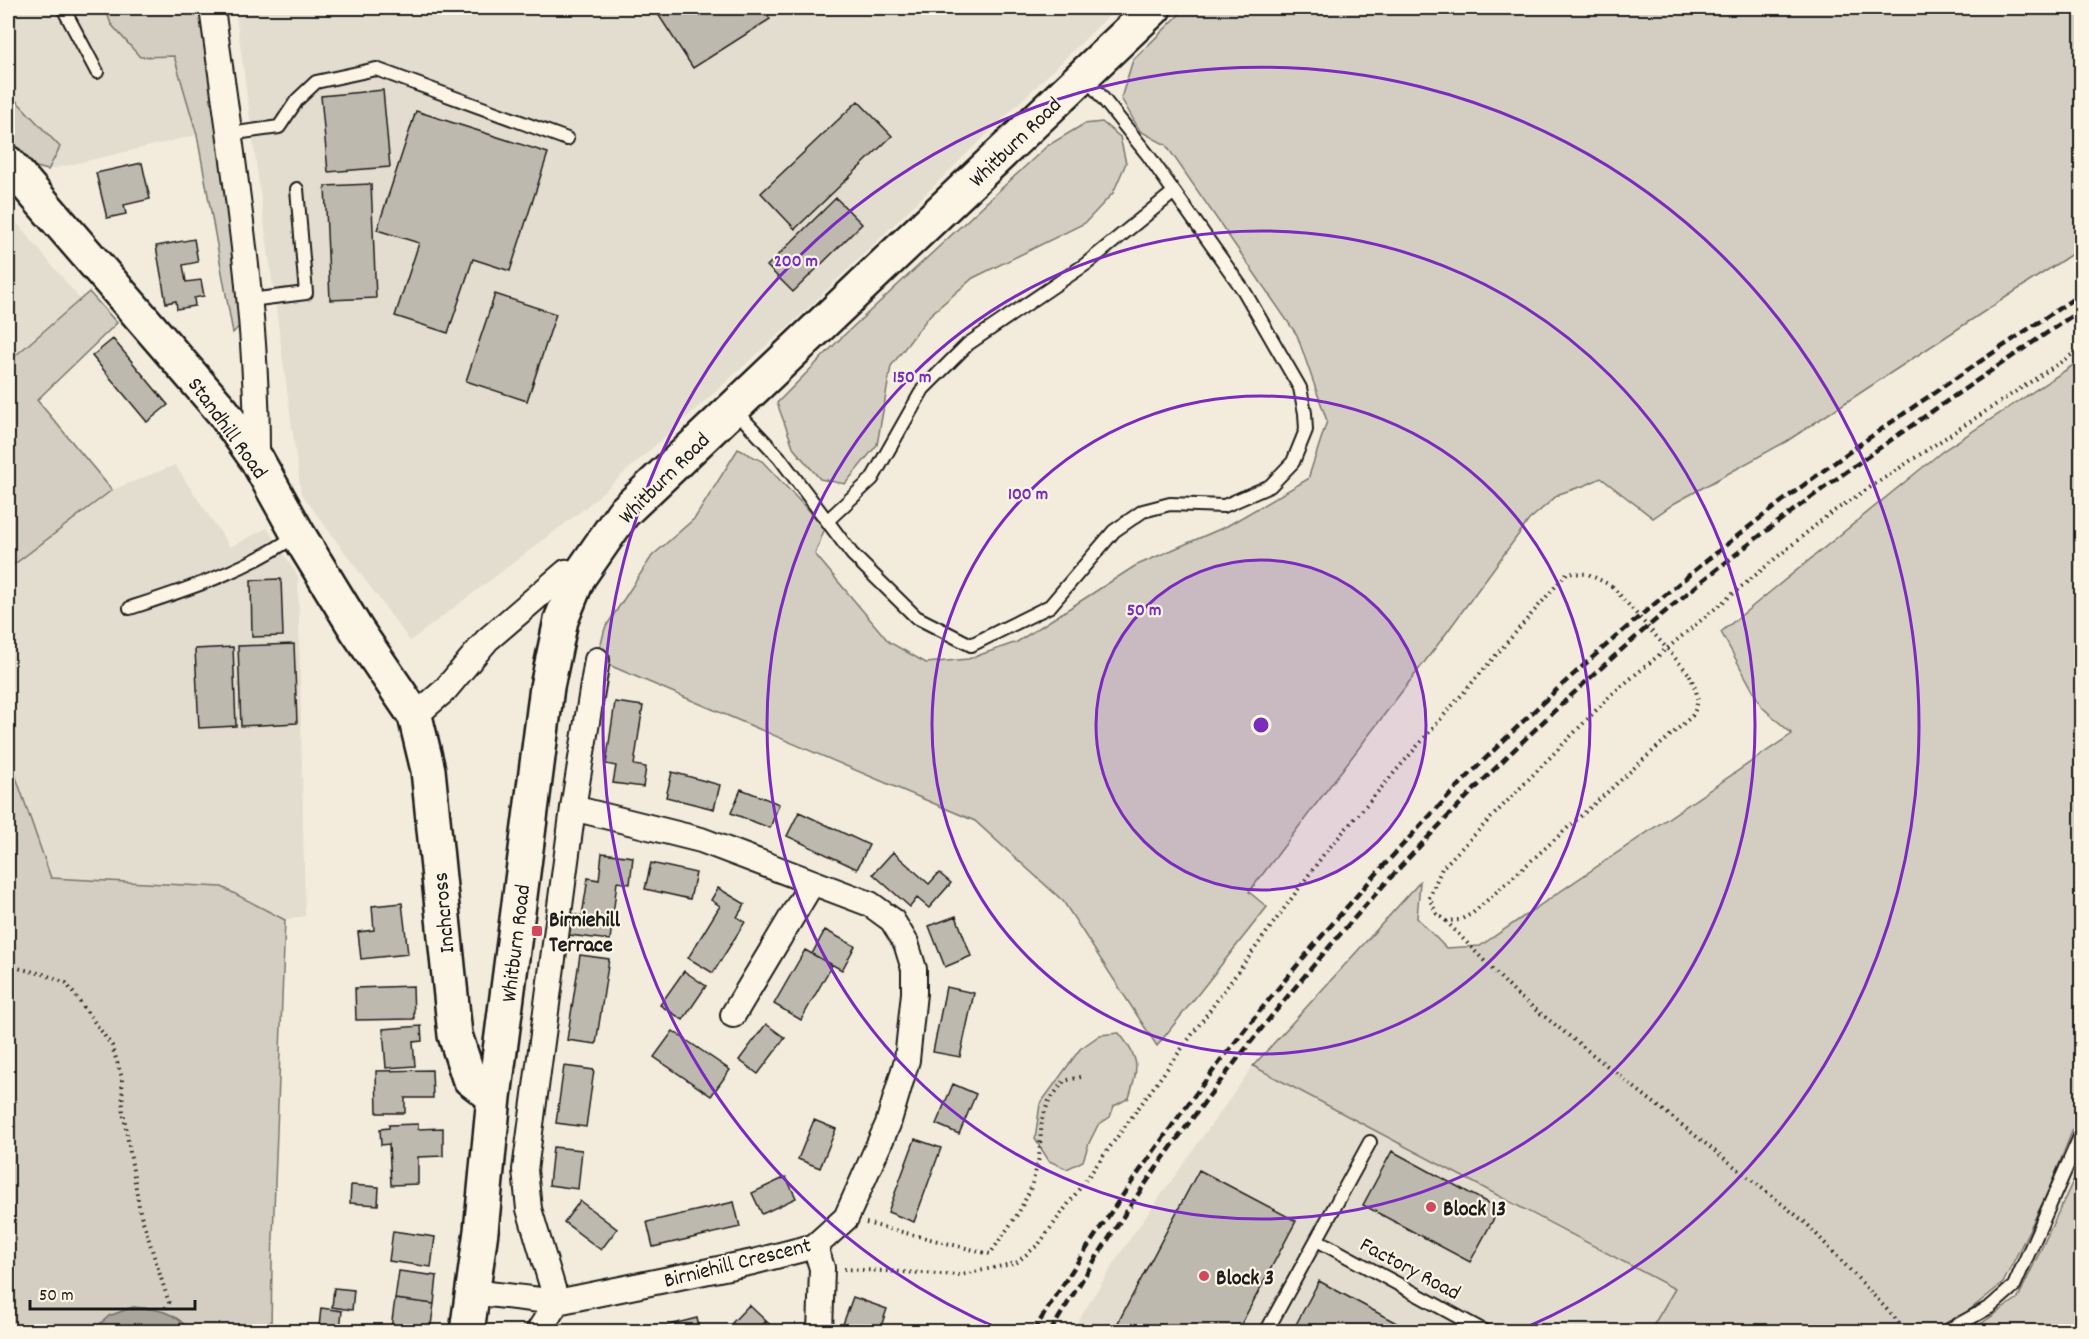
<svg xmlns="http://www.w3.org/2000/svg" width="2089" height="1339" font-family="Dekko,sans-serif">
<style>
.built{fill:#e3ddcf}
.green{fill:#d3cec1;stroke:#78756e;stroke-width:1.5}
.water{fill:#aaa59b;stroke:#716e68;stroke-width:1.5}
.building{fill:#beb9ae;stroke:#1c1c1c;stroke-width:1.5}
.lines{fill:none;stroke-linecap:round;stroke-linejoin:round}
.lane-casing{stroke:#1c1c1c;stroke-width:16}
.street-casing{stroke:#1c1c1c;stroke-width:28}
.secondary-casing{stroke:#1c1c1c;stroke-width:38}
.path{stroke:#1c1c1c;stroke-width:4;stroke-dasharray:1.5 4.5;stroke-linecap:butt}
.lane{stroke:#fcf5e5;stroke-width:12}
.street{stroke:#fcf5e5;stroke-width:24}
.secondary{stroke:#fcf5e5;stroke-width:33}
.rail{stroke:#1c1c1c;stroke-width:4.5;stroke-dasharray:9 4.5;stroke-linecap:butt}
.path-bridge{stroke:#1c1c1c;stroke-width:4;stroke-dasharray:1.5 4.5;stroke-linecap:butt}
.ring{fill:none;stroke:#7b2cbf;stroke-width:3}
.poi-dot{fill:#d1495b;stroke:#fcf5e5;stroke-width:2}
.labels{text-anchor:middle;stroke-width:4.5;stroke-linejoin:round;paint-order:stroke}
.street-label{font-size:22px;fill:#1c1c1c;stroke:#fcf5e5}
.poi-label{font-size:22px;font-weight:bold;fill:#1c1c1c;stroke:#fcf5e5;text-anchor:start}
.centre{fill:#7b2cbf;stroke:#fcf5e5;stroke-width:3}
.ring-label{font-size:18px;text-anchor:middle;font-weight:bold;fill:#7b2cbf;stroke:#fcf5e5;stroke-width:4.5;stroke-linejoin:round;paint-order:stroke}
</style>
<rect width="100%" height="100%" fill="#f3ecdd"/>
<filter id="ink" filterUnits="userSpaceOnUse"><feTurbulence type="fractalNoise" baseFrequency=".0167" numOctaves="2"/><feDisplacementMap in="SourceGraphic" scale="12" xChannelSelector="R" yChannelSelector="G"/><feConvolveMatrix kernelMatrix="1 2 1 2 8 2 1 2 1" color-interpolation-filters="sRGB"/></filter>
<g filter="url(#ink)">
<!-- built -->
<path class="built" d="M 8,8 L 113,8 L 107,13 L 174,56 L 197,135 L 48,170 L 60,147 L 8,92 Z
M 235,8 L 1117,8 L 802,314 L 584,509 L 410,641 L 301,493 Z
M 8,212 L 80,299 L 8,362 Z
M 175,465 L 230,547 L 267,528 L 298,576 L 305,916 L 285,920 L 222,887 L 51,878 L 8,754 L 8,569 L 112,490 Z
M 1253,1066 L 1675,1289 L 1650,1331 L 1071,1332 L 1127,1243 Z"/>
<!-- green -->
<path class="green" d="M 113,8 L 201,8 L 244,321 L 233,333 L 197,135 L 174,56 L 140,57 L 111,24 L 107,13 Z
M 1186,8 L 2081,8 L 2081,248 L 1787,441 L 1675,503 L 1653,518 L 1601,478 L 1586,485 L 1559,494 L 1529,520 L 1442,639 L 1249,892 L 1267,907 L 1157,1046 L 1063,901 L 975,821 L 597,660 L 605,628 L 652,556 L 695,518 L 738,449 L 762,461 L 825,528 L 815,554 L 889,642 L 926,663 L 968,659 L 1017,642 L 1135,566 L 1227,526 L 1308,479 L 1327,421 L 1297,335 L 1166,145 L 1140,131 L 1121,98 L 1133,60 Z
M 8,92 L 60,147 L 48,170 L 29,165 L 8,143 Z
M 1102,122 L 1120,137 L 1126,163 L 1113,193 L 1085,223 L 973,278 L 930,315 L 891,366 L 877,445 L 845,484 L 820,479 L 794,449 L 777,403 L 842,337 L 1047,146 L 1084,124 Z
M 89,292 L 117,323 L 37,400 L 112,490 L 8,569 L 8,362 Z
M 2081,360 L 2081,1109 L 2048,1192 L 2003,1283 L 1962,1316 L 1979,1325 L 2018,1298 L 2081,1164 L 2081,1331 L 1650,1331 L 1675,1289 L 1253,1066 L 1420,882 L 1417,918 L 1446,948 L 1480,946 L 1792,734 L 1762,707 L 1721,632 L 1944,450 Z
M 8,754 L 51,878 L 222,887 L 285,920 L 272,1263 L 271,1331 L 8,1331 Z
M 1119,1033 C 1140,1059 1139,1066 1129,1098 L 1114,1106 L 1110,1117 L 1098,1125 L 1089,1143 L 1083,1161 L 1067,1169 L 1049,1161 L 1035,1139 L 1040,1104 L 1080,1049 L 1100,1035 Z"/>
<!-- water -->
<path class="water" d="M 133,1307 C 159,1309 173,1311 191,1331 L 92,1331 L 109,1316 Z"/>
<!-- building -->
<path class="building" d="M 654,8 L 762,8 L 770,19 L 693,68 Z
M 383,90 L 390,167 L 328,172 L 321,96 Z
M 858,101 L 892,136 L 795,229 L 761,193 Z
M 416,111 L 548,153 L 510,271 L 473,259 L 448,333 L 395,316 L 419,243 L 377,230 Z
M 142,163 L 150,199 L 124,205 L 126,214 L 107,218 L 96,173 Z
M 371,184 L 376,298 L 330,300 L 325,186 Z
M 836,198 L 862,224 L 793,292 L 767,266 Z
M 194,239 L 198,262 L 183,265 L 186,282 L 201,280 L 204,296 L 194,298 L 195,306 L 177,309 L 176,301 L 166,303 L 156,246 Z
M 495,294 L 556,314 L 527,401 L 466,381 Z
M 113,339 L 168,405 L 147,422 L 92,356 Z
M 281,579 L 283,636 L 252,637 L 251,580 Z
M 294,644 L 297,723 L 241,726 L 238,646 Z
M 233,647 L 236,726 L 199,728 L 195,649 Z
M 615,702 L 643,706 L 634,765 L 646,767 L 643,787 L 613,783 L 616,766 L 606,764 Z
M 672,772 L 720,785 L 714,809 L 666,797 Z
M 741,789 L 779,804 L 770,828 L 731,813 Z
M 799,812 L 869,845 L 857,869 L 787,836 Z
M 893,852 L 929,884 L 939,873 L 951,883 L 929,908 L 917,898 L 910,907 L 873,874 Z
M 602,853 L 633,857 L 630,884 L 617,882 L 610,940 L 569,935 L 571,914 L 582,916 L 588,878 L 599,880 Z
M 651,863 L 696,873 L 690,899 L 645,889 Z
M 718,888 L 745,904 L 737,917 L 745,922 L 713,973 L 688,958 L 720,906 L 711,900 Z
M 402,903 L 408,954 L 361,959 L 358,932 L 374,930 L 372,906 Z
M 956,916 L 971,956 L 945,967 L 929,926 Z
M 825,930 L 855,946 L 842,970 L 812,954 Z
M 805,950 L 832,965 L 801,1020 L 774,1004 Z
M 580,955 L 609,959 L 596,1044 L 567,1040 Z
M 684,971 L 706,986 L 683,1020 L 660,1005 Z
M 413,986 L 414,1019 L 356,1020 L 355,988 Z
M 946,987 L 974,993 L 960,1057 L 933,1052 Z
M 766,1024 L 785,1038 L 758,1074 L 739,1060 Z
M 421,1026 L 422,1041 L 413,1042 L 415,1066 L 386,1068 L 383,1029 Z
M 673,1031 L 730,1070 L 711,1096 L 654,1057 Z
M 564,1066 L 594,1070 L 586,1127 L 556,1123 Z
M 432,1070 L 433,1098 L 405,1098 L 405,1113 L 377,1113 L 376,1071 Z
M 953,1084 L 976,1094 L 959,1134 L 936,1124 Z
M 814,1120 L 836,1129 L 820,1168 L 798,1159 Z
M 418,1124 L 418,1129 L 443,1128 L 443,1156 L 418,1157 L 418,1184 L 391,1185 L 389,1144 L 381,1145 L 380,1129 L 389,1128 L 389,1125 Z
M 915,1139 L 941,1148 L 914,1222 L 888,1212 Z
M 553,1147 L 582,1150 L 578,1189 L 549,1185 Z
M 1392,1151 L 1499,1209 L 1470,1262 L 1363,1205 Z
M 1199,1170 L 1296,1221 L 1237,1332 L 1113,1332 Z
M 786,1177 L 796,1198 L 762,1214 L 752,1193 Z
M 351,1185 L 379,1187 L 378,1205 L 350,1203 Z
M 580,1201 L 617,1229 L 601,1250 L 564,1222 Z
M 734,1202 L 740,1227 L 653,1247 L 647,1222 Z
M 393,1231 L 435,1237 L 431,1267 L 389,1261 Z
M 399,1271 L 437,1276 L 434,1304 L 395,1299 Z
M 1319,1281 L 1413,1332 L 1292,1332 Z
M 334,1288 L 354,1290 L 352,1310 L 332,1307 Z
M 853,1297 L 887,1309 L 879,1332 L 864,1332 L 843,1324 Z
M 395,1299 L 434,1304 L 430,1332 L 391,1328 Z
M 749,1305 L 766,1321 L 756,1332 L 741,1332 L 732,1323 Z
M 321,1308 L 342,1311 L 340,1329 L 319,1327 Z
M 697,1318 L 700,1332 L 666,1332 L 665,1326 Z
M 766,1321 L 778,1332 L 756,1332 Z
M 665,1326 L 666,1332 L 642,1332 Z
M 361,1327 L 378,1330 L 378,1332 L 360,1332 Z"/>
<g class="lines">
<defs>
<path id="lane" d="M 63,8 L 97,72
M 229,134 L 279,127 L 297,100 L 316,82 L 376,69 L 567,139
M 250,300 L 306,293 L 297,189
M 734,409 L 779,457 L 852,554 L 916,617 L 971,645 L 1050,606 L 1114,531 L 1143,511 L 1170,504 L 1224,506 L 1270,486 L 1293,462 L 1306,430 L 1305,413 L 1300,388 L 1244,291 L 1148,155 L 1085,76
M 827,521 L 872,479 L 923,389 L 968,344 L 1086,264 L 1174,192
M 130,608 C 188,589 248,570 298,534
M 1317,1240 L 1486,1332
M 1266,1332 L 1370,1142
M 1945,1332 L 1990,1307 L 2014,1286 L 2082,1132"/>
<path id="street" d="M 212,8 C 232,158 258,308 257,460
M 415,716 L 445,690 L 487,640 L 566,572 L 578,578
M 733,1015 L 812,883
M 815,1246 L 822,1268 L 820,1332
M 472,1292 L 557,1302 L 753,1262 L 815,1246 L 846,1218 L 888,1124 L 907,1060 L 914,993 L 914,969 L 906,943 L 892,920 L 870,904 L 701,840 L 573,808
M 538,1332 L 557,1302 L 529,1209 L 525,1170 L 573,808 L 597,660"/>
<path id="secondary" d="M 8,163 L 223,412 L 257,460 L 298,534 L 356,629 L 415,716 L 428,770 L 455,1035 L 469,1078 L 494,1097
M 467,1332 L 481,1231 L 494,1097 L 547,687 L 561,620 L 578,578 L 623,513 L 1154,8"/>
</defs>
<!-- lane casing -->
<use href="#lane" class="lane-casing"/>
<!-- street casing -->
<use href="#street" class="street-casing"/>
<!-- secondary casing -->
<use href="#secondary" class="secondary-casing"/>
<!-- path -->
<path class="path" d="M 1690,675 C 1696,692 1702,699 1692,716 L 1473,913 L 1460,920 L 1446,921 L 1437,914 L 1429,898 L 1442,868 L 1612,694 L 1828,515 L 2082,348
M 1446,921 L 1516,994 L 1806,1223 L 1908,1332
M 8,971 L 17,968 L 43,974 L 66,983 L 112,1046 L 122,1078 L 123,1111 L 140,1212 L 169,1303 L 163,1311
M 866,1223 L 990,1254 L 1019,1212 L 1031,1188 L 1039,1158 L 1042,1119 L 1049,1101 L 1064,1081 L 1085,1076
M 844,1269 L 960,1275 L 1016,1263 L 1039,1244 L 1324,854 L 1567,573 L 1588,574 L 1612,586"/>
<!-- lane -->
<use href="#lane" class="lane"/>
<!-- street -->
<use href="#street" class="street"/>
<!-- secondary -->
<use href="#secondary" class="secondary"/>
<!-- rail -->
<path class="rail" d="M 1033,1332 C 1174,1105 1342,895 1535,710 C 1591,657 1650,607 1710,558 C 1827,462 1956,378 2082,293
M 1050,1332 C 1082,1280 1115,1227 1150,1177 C 1295,971 1468,781 1659,617 C 1792,504 1938,407 2082,309"/>
<!-- path-bridge -->
<path class="path-bridge" d="M 1612,586 L 1690,675"/>
</g>
</g>
<!-- distance rings -->
<circle cx="1261" cy="725" r="165" fill="#7b2cbf" fill-opacity=".12"/>
<g class="ring">
<circle cx="1261" cy="725" r="165"/>
<circle cx="1261" cy="725" r="329"/>
<circle cx="1261" cy="725" r="494"/>
<path d="M1004 1331A658 658 0 1 1 1518 1331"/>
</g>
<!-- markers -->
<g class="poi-dot">
<rect x="531" y="925" width="12" height="12" rx="3"/>
<circle cx="1431" cy="1207" r="6"/>
<circle cx="1204" cy="1276" r="6"/>
</g>
<g class="labels">
<!-- street labels -->
<g class="street-label">
<text transform="translate(1014 141) rotate(-44)" y="8">Whitburn Road</text>
<text transform="translate(229 427) rotate(54)" y="8">Standhill Road</text>
<text transform="translate(663 477) rotate(-45)" y="8">Whitburn Road</text>
<text transform="translate(442 913) rotate(-95)" y="8">Inchcross</text>
<text transform="translate(514 943) rotate(-83)" y="8">Whitburn Road</text>
<text transform="translate(737 1261) rotate(-14)" y="8">Birniehill Crescent</text>
<text transform="translate(1411 1267) rotate(28)" y="8">Factory Road</text>
</g>
<!-- poi labels -->
<g class="poi-label">
<text x="549" y="926">Birniehill<tspan x="549" dy="25">Terrace</tspan></text>
<text x="1443" y="1215">Block 13</text>
<text x="1216" y="1284">Block 3</text>
</g>
</g>
<circle cx="1261" cy="725" r="9" class="centre"/>
<g class="ring-label">
<text x="796" y="266">200 m</text>
<text x="912" y="382">150 m</text>
<text x="1028" y="499">100 m</text>
<text x="1144" y="615">50 m</text>
</g>
<!-- margin -->
<rect width="2089" height="1339" fill="none" stroke="#fcf5e5" stroke-width="30"/>
<rect x="15" y="15" width="2059" height="1309" fill="none" stroke="#1c1c1c" stroke-width="2" filter="url(#ink)"/>
<!-- scale -->
<path d="M30 1300v9h165v-9" fill="none" stroke="#1c1c1c" stroke-width="3"/>
<text x="39" y="1300" font-size="18" fill="#1c1c1c" stroke="#fcf5e5" stroke-width="4.5" paint-order="stroke">50 m</text>
</svg>
